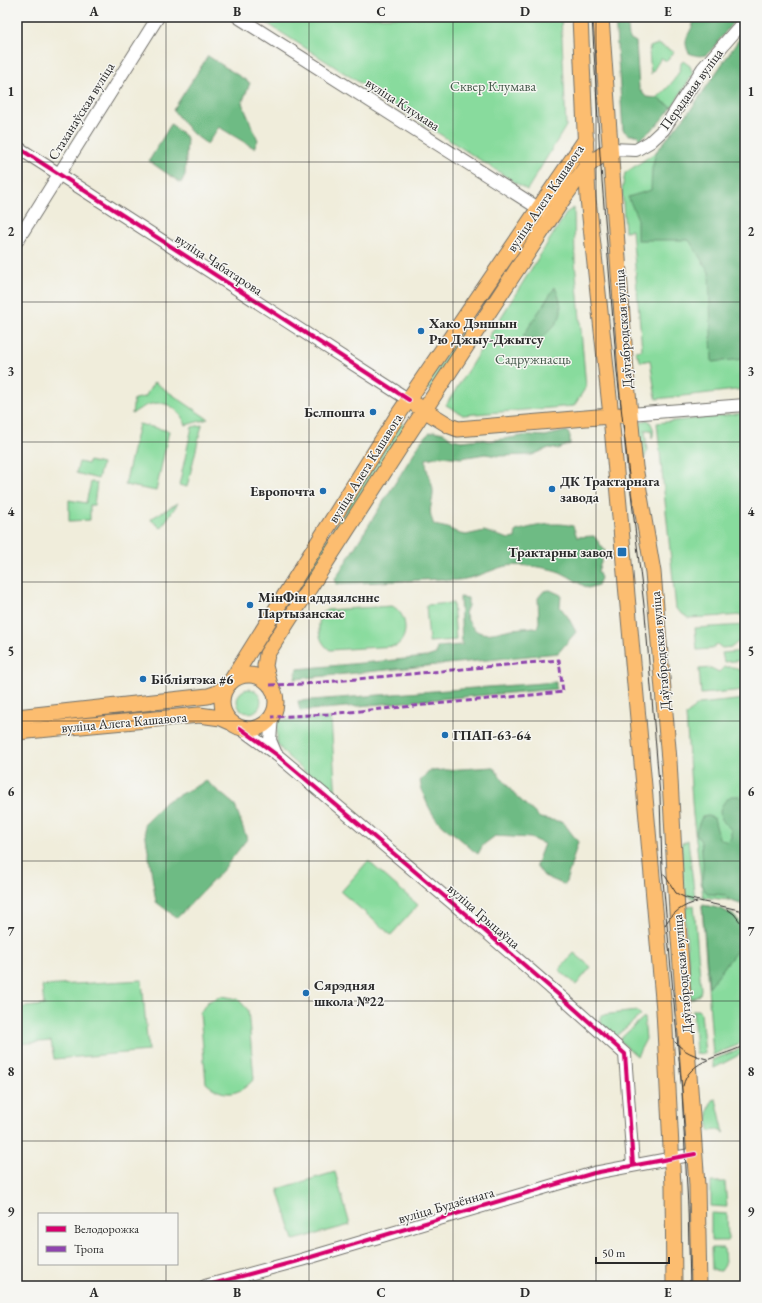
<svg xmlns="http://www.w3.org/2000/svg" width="762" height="1303" font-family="'EB Garamond',serif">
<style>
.green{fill:#88db9d;stroke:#5a8364}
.forest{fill:#6ebb84;stroke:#4c7358}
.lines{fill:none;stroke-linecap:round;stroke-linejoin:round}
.minor-casing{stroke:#706f69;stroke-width:14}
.major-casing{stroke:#706f69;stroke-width:17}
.minor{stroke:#fff;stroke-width:12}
.major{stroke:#fcbd6f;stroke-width:15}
.tram{stroke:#2b2b2b;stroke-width:1}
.quiet{stroke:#8e44ad;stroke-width:3;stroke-dasharray:6 3;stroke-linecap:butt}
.cycleway-casing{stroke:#f6f6f2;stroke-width:6}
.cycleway{stroke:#d6006c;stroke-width:4}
.grid{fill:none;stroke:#2b2b2b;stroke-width:1;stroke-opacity:0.55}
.poi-dot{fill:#1f6fb2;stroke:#f6f6f2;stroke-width:1.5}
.labels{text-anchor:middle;stroke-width:3;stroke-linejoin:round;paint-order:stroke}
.park-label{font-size:14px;fill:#425748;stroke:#f6f6f2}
.street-label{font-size:14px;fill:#2b2b2b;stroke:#f6f6f2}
.poi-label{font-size:14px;font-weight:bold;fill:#2b2b2b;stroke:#f6f6f2;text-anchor:start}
.neatline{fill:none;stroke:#2b2b2b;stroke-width:1.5}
.grid-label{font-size:13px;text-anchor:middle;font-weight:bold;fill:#2b2b2b}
</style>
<rect width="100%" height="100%" fill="#f6f6f2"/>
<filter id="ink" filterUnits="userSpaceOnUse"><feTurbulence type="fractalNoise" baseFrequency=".025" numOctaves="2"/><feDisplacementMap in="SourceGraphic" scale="8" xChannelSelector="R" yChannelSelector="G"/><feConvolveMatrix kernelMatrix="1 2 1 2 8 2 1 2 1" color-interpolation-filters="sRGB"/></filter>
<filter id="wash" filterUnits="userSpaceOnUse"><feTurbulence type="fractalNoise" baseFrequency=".012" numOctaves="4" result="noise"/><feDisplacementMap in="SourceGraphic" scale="16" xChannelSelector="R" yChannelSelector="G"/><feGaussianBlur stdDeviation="0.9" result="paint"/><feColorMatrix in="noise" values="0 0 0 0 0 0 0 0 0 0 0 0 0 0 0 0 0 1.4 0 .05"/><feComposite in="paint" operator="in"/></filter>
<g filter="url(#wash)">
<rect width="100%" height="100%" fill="#f0eddb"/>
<!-- green -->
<path class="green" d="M 257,17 L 561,17 L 566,126 L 527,190 Z
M 740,38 L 745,39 L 745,389 L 656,399 L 650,360 L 641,362 L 635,351 L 642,350 L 632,230 L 625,231 L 622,190 L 625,173 L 656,152 L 692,108 Z
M 658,44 L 674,52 L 667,61 L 661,58 L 651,74 L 649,51 L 650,47 Z
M 683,61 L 690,66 L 693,74 L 672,107 L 657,98 C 666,90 681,75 681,63 Z
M 574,208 L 575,262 L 586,387 L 574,406 L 463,415 L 446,405 L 567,212 Z
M 470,319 L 475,323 L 429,391 L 424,388 Z
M 154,382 L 208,419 L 186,425 C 174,398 153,398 132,414 L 134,399 L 145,397 Z
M 745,413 L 745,615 L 688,618 L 676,609 L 657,423 Z
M 646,420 L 648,420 C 653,425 655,432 652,438 L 651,430 L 645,430 L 647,451 L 644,460 L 635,437 L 638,424 Z
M 401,423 L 407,426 L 266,646 L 260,643 Z
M 139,424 L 169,431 L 156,491 L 125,485 Z
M 202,425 L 187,487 L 179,485 L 192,427 Z
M 89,461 L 102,464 L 98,479 L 76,473 L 79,462 L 88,464 Z
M 91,482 L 97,483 L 94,505 L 90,505 L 90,520 L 69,521 L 69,500 L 86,503 Z
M 178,503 L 161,528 L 151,520 L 152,518 Z
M 453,603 L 456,640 L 429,642 L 426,605 Z
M 392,606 C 407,613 410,637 396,646 L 330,650 C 318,642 317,627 321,614 L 327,610 Z
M 745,625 L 745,645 L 738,642 L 732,647 L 722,648 L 717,644 L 711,649 L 697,650 L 695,628 Z
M 745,651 L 745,660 L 724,662 L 722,653 Z
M 724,667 L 733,667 L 741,671 L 745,669 L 745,690 L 701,694 L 699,669 L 711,668 L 719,672 Z
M237 701a12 12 0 1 1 24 0a12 12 0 1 1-24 0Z
M 745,699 L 745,906 L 729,900 L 703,897 L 693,815 L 686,715 L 699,704 Z
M 331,718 L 336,799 L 286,755 L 277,744 L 277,720 Z
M 688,840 L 695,899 L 683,894 L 681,844 Z
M 368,861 L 418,905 L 391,935 L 341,892 Z
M 694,905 L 701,989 L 700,995 L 691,999 L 684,909 Z
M 702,905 C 722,908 736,913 745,931 L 745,1039 L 738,1045 L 713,1055 Z
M 574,953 L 591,967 L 576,985 L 559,970 Z
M 142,980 L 148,1051 L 54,1059 L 51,1041 L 17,1044 L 17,1008 L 44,1005 L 42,986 Z
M 222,996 L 238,999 L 248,1010 L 254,1079 C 239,1096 223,1098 206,1083 L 200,1013 L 207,1002 Z
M 693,1010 L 698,1010 L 701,1013 L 705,1054 L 696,1053 Z
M 637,1011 L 641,1015 L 616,1036 L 601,1024 L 601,1015 Z
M 644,1017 L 646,1039 L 637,1056 L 619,1040 Z
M 745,1047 L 745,1052 L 714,1068 L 712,1060 Z
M 716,1099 L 724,1133 L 718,1130 L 709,1131 L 708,1112 L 712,1100 Z
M 335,1172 L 350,1225 L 294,1240 L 278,1189 Z
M 711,1182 L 725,1182 L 727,1207 L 711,1206 Z
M 711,1213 L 727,1214 L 728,1241 L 711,1241 Z
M 711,1248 L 724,1248 L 725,1265 L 721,1271 L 712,1270 Z"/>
<!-- forest -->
<path class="forest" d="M 615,17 L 627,17 L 629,38 L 636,42 L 639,88 L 646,97 L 657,98 L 672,107 L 656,126 L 639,140 L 638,135 L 629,135 L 623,130 Z
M 694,17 L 738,17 C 730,24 711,54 705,55 C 699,57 694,55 689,53 C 680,36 694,33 694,17 Z
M 740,38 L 745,39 L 745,359 L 712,362 L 709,272 L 689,240 L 637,240 L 637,217 L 628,197 L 651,190 L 652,169 L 656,152 L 692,108 Z
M 208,56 L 250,83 L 242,103 L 258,140 L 254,148 L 219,127 L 207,144 L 192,133 L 173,110 Z
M 171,124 L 187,138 L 185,175 L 181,183 L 149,161 Z
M 555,287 C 567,316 561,319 540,340 L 532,340 L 523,336 Z
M 434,431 L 444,433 L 452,439 L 462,441 L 480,439 L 489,441 L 529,435 L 545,436 L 567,431 L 570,436 L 570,444 L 557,449 L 549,448 L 532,455 L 498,456 L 485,454 L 461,458 L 441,456 L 426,459 C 425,472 434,483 433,494 C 432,508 427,508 434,525 L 448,528 L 460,534 L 466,535 L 484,531 L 509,539 L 515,538 L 516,531 C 534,526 555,521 573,526 L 577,537 L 594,536 L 605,551 L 598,571 L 601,578 L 598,585 L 588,588 C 579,584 571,577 562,573 C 550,567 514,563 502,567 C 483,573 463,584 442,579 L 336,584 L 335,579 L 422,440 L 429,433 Z
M 550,590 L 561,595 L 560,607 L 568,617 L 576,632 L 558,653 L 295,679 L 297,669 L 427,657 L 436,654 L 437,647 L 462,645 L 460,597 L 468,598 L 468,606 L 465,613 C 475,642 490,633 512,629 C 519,628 527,628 534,627 L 537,628 L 539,622 L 538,598 L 544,591 Z
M 556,682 L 556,689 L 300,711 L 298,701 Z
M 493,767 L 514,794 L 540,818 L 563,822 L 578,842 L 565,885 L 544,876 L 536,865 L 544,844 L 530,838 L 495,836 L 483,845 L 478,854 C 470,849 466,843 459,838 C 455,834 449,831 444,827 C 431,816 423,797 420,781 L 429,771 Z
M 206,781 L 235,805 L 247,839 L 223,870 L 177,918 L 156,902 L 144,824 L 165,802 Z
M 731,796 L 740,796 L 745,801 L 745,904 L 729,900 L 725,895 L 709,894 L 705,891 L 702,883 L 703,864 L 701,842 L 696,833 L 698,826 L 702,817 L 708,816 L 714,818 L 719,838 L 727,842 L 731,838 L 731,829 C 717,818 716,807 731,796 Z
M 702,905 C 723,908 745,915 745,940 L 709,987 Z"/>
</g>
<g filter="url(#ink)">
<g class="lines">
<defs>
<path id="minor" d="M 238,17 L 546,213
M 17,147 L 409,400
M 610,149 L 636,150 L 650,142 L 664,129 L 703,68 L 745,20
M 17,241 L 158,17
M 630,414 L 745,405
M 272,717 L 270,740 L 276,754
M 240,728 L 277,755 L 463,912 L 567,1002 L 625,1054 L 633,1165
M 205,1286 L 301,1260 L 594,1173 L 695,1154"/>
<path id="major" d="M 580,17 L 588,198 L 611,416 L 664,1010 L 673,1186 L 674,1286
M 601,17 L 626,372 L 635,467 L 653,572 L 669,760 L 677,911 L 697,1185 L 699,1286
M 416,405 L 450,426 L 458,429 L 621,415
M222 702a27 27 0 1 1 54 0a27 27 0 1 1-54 0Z
M 231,681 L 398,415 L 586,139
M 270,685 L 265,666 L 267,654 L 408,435 L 565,196 L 586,167 L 610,149
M 17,717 L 208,696 L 217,693 L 227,686
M 17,732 L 199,715 L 221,718 L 230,722"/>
</defs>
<!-- minor casing -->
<use href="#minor" class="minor-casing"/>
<!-- major casing -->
<use href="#major" class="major-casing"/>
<!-- minor -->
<use href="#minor" class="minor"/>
<!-- major -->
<use href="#major" class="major"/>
<!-- tram -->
<path class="tram" d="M 592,17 L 600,155 L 617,372 L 645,614 L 660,796 L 662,869 L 682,1092 L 688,1207 L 690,1286
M 664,874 L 676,893 L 686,898 L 739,910 L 745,914
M 727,909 L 734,914 L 745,928
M 665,925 C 672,913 683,905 697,902
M 675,1042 C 684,1052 695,1056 707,1059
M 683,1086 C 689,1058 724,1057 745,1045"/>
<!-- quiet -->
<path class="quiet" d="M 270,685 L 303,684 L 559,660 L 563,692 L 328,714 L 272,717"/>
<defs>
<path id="cycleway" d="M 17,147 L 409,400
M 240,728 L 277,755 L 463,912 L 567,1002 L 625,1054 L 633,1165
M 205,1286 L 301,1260 L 594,1173 L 695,1154"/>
</defs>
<!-- cycleway casing -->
<use href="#cycleway" class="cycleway-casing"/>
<!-- cycleway -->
<use href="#cycleway" class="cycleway"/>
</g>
</g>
<!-- grid -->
<path class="grid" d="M 166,17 L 166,1214M 309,17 L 309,1286M 453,17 L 453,1286M 596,17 L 596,1286M 17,162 L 745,162M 17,302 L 745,302M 17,442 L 745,442M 17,582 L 745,582M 17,721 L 745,721M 17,861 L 745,861M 17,1001 L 745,1001M 17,1141 L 745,1141M 166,1264 L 166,1286"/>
<!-- markers -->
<g class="poi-dot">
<circle cx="421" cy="331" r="4"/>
<circle cx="373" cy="412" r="4"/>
<circle cx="552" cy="489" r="4"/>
<circle cx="323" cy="491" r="4"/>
<rect x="617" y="547" width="10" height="10" rx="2"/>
<circle cx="250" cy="605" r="4"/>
<circle cx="143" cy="679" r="4"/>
<circle cx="445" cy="735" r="4"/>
<circle cx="306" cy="993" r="4"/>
</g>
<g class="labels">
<!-- park labels -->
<g class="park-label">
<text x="493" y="91">Сквер Клумава</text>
<text x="533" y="364">Садружнасць</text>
</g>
<!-- street labels -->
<g class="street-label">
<text transform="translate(691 89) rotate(-54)" y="5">Перадавая вуліца</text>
<text transform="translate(403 104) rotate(33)" y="5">вуліца Клумава</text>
<text transform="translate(81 111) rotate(-58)" y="5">Стаханаўская вуліца</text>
<text transform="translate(545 198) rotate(-56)" y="5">вуліца Алега Кашавога</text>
<text transform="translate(219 264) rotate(33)" y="5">вуліца Чабатарова</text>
<text transform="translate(623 329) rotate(-94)" y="5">Даўгабродская вуліца</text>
<text transform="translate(365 468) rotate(-58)" y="5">вуліца Алега Кашавога</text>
<text transform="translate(660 651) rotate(-95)" y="5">Даўгабродская вуліца</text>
<text transform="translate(124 722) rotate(-5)" y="5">вуліца Алега Кашавога</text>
<text transform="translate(484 916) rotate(41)" y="5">вуліца Грыцаўца</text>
<text transform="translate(682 974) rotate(-95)" y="5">Даўгабродская вуліца</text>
<text transform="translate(446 1205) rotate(-16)" y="5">вуліца Будзённага</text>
</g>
<!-- poi labels -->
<g class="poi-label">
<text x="429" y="328">Хако Дэншын<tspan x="429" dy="16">Рю Джыу-Джытсу</tspan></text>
<text x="365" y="417" text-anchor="end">Белпошта</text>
<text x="560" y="486">ДК Трактарнага<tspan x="560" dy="16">завода</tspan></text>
<text x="315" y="496" text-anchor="end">Европочта</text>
<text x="613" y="557" text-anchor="end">Трактарны завод</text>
<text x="258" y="602">МінФін аддзяленне<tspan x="258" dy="16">Партызанскае</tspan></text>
<text x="151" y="684">Бібліятэка #6</text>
<text x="453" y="740">ГПАП-63-64</text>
<text x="314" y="990">Сярэдняя<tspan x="314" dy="16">школа №22</tspan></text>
</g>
</g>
<!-- margin -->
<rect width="762" height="1303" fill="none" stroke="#f6f6f2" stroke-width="44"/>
<!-- legend -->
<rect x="38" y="1213" width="140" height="52" fill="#f6f6f2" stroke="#a5a5a2"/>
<rect x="46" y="1226" width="20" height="6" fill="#d6006c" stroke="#a5a5a2"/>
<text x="74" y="1233" font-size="12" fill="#2b2b2b">Велодорожка</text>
<rect x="46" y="1246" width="20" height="6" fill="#8e44ad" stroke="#a5a5a2"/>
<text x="74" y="1253" font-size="12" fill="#2b2b2b">Тропа</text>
<!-- scale -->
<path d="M596 1257v6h73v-6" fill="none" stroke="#2b2b2b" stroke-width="2"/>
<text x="602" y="1257" font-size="12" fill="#2b2b2b" stroke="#f6f6f2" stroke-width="3" paint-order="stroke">50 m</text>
<rect x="22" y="22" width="718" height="1259" class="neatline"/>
<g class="grid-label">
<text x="94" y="16">A</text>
<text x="237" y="16">B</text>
<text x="381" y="16">C</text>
<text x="525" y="16">D</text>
<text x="668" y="16">E</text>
<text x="11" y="96">1</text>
<text x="751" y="96">1</text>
<text x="11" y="236">2</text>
<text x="751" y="236">2</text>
<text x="11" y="376">3</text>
<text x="751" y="376">3</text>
<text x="11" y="516">4</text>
<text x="751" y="516">4</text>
<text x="11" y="656">5</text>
<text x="751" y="656">5</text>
<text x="11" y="796">6</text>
<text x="751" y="796">6</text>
<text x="11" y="936">7</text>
<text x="751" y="936">7</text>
<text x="11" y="1076">8</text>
<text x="751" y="1076">8</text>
<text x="11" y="1216">9</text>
<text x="751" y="1216">9</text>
<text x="94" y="1297">A</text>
<text x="237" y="1297">B</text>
<text x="381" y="1297">C</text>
<text x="525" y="1297">D</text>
<text x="668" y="1297">E</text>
</g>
</svg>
